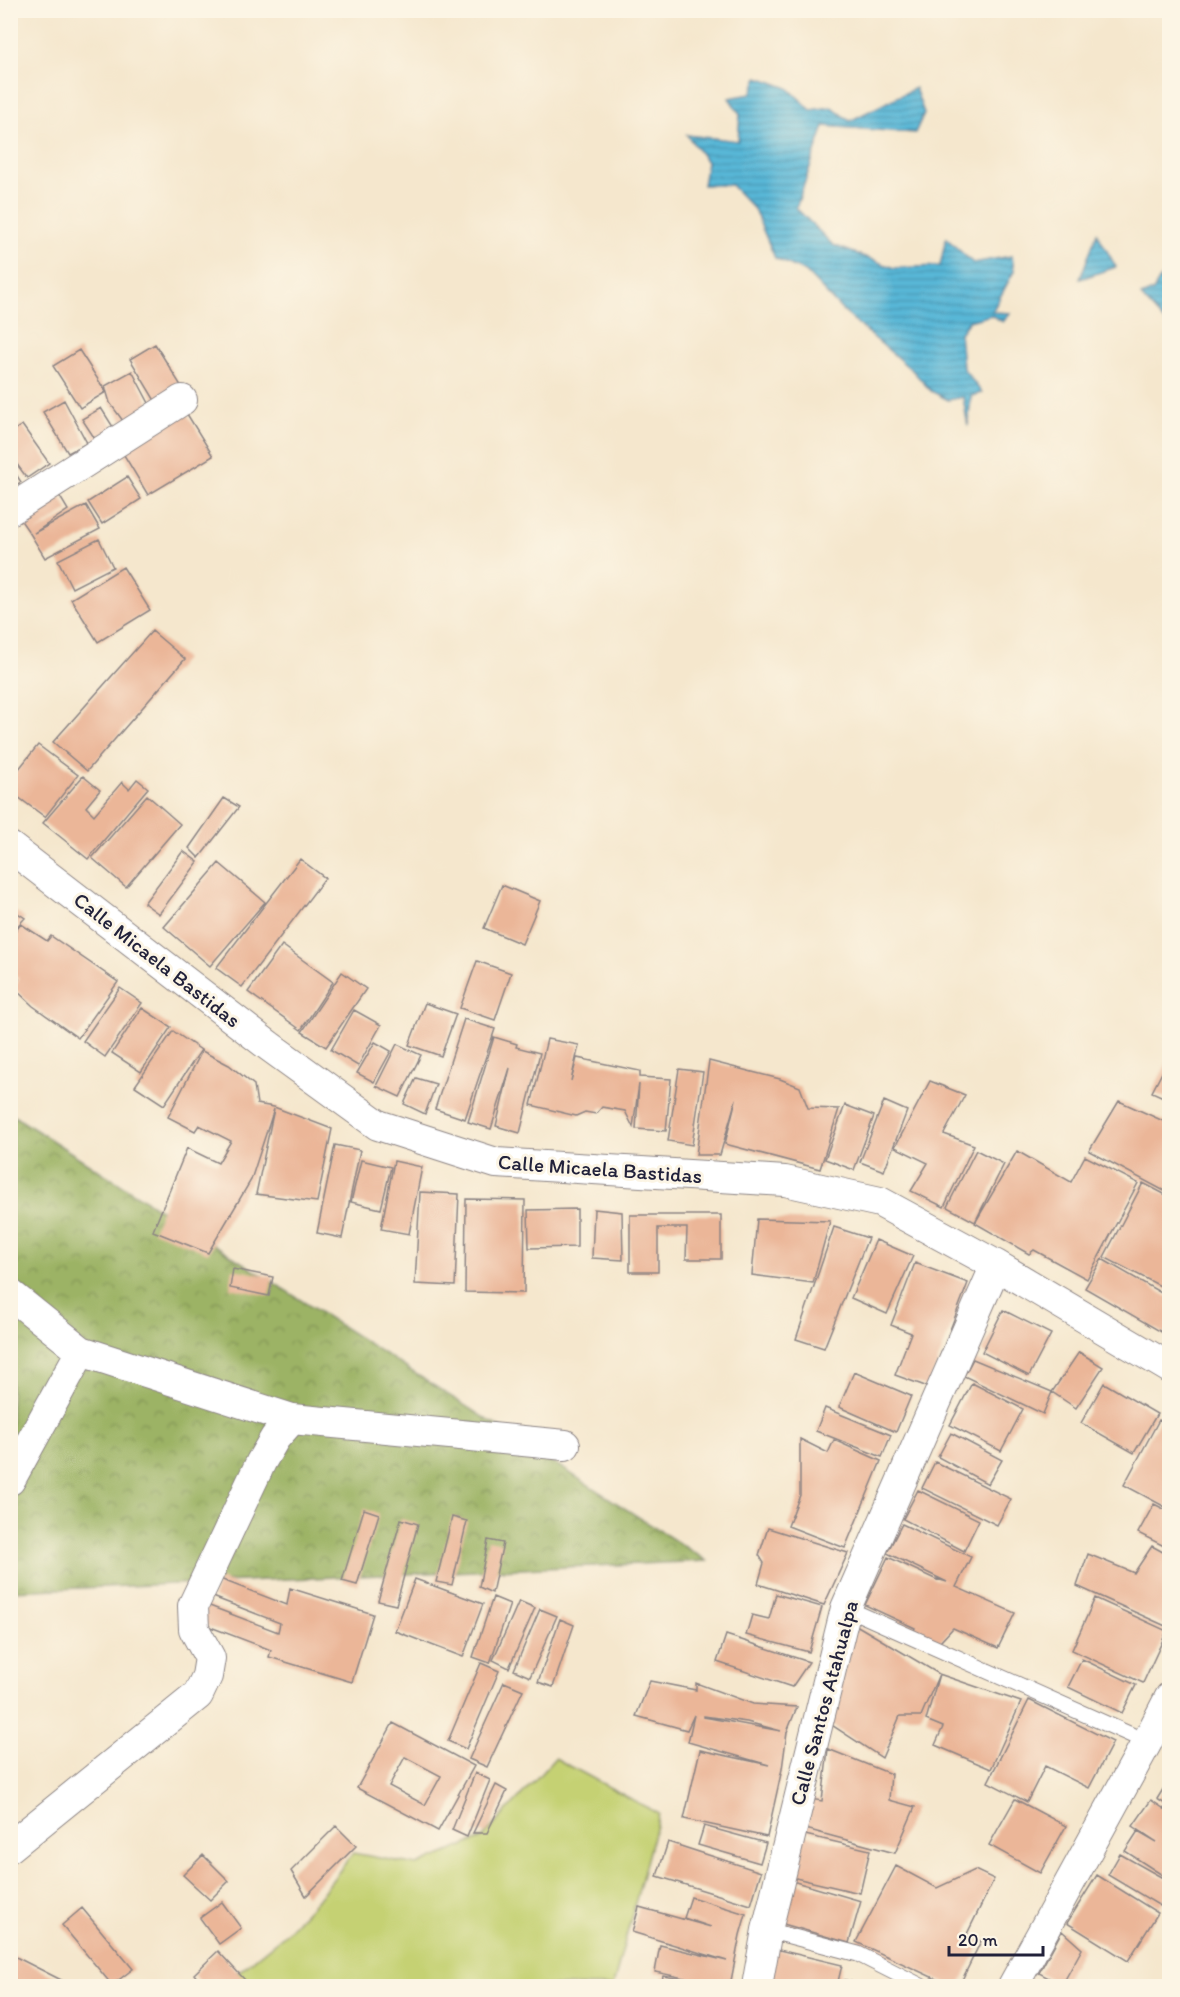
<svg xmlns="http://www.w3.org/2000/svg" width="1180" height="1997" font-family="Itim,sans-serif">
<style>
.green{fill:#c5d173;stroke:#747a57;stroke-width:1.5}
.forest{fill:url(#forest-crowns);stroke:#5f6a50;stroke-width:1.5}
.water{fill:url(#water-rules);stroke:#3d6c89;stroke-width:1.5}
.building{fill:#ebb698;fill-rule:evenodd}
.lines{fill:none;stroke-linecap:round;stroke-linejoin:round}
.lane-casing{stroke:#8c8484;stroke-width:17}
.street-casing{stroke:#8c8484;stroke-width:32}
.lane{stroke:#fff;stroke-width:15}
.street{stroke:#fff;stroke-width:30}
.labels{text-anchor:middle;stroke-width:6;stroke-linejoin:round;paint-order:stroke}
.street-label{font-size:21px;fill:#22223b;stroke:#fcf5e5}
</style>
<defs>
<pattern id="forest-crowns" width="20" height="18" patternUnits="userSpaceOnUse" patternTransform="scale(1.5)"><rect width="20" height="18" fill="#9cb365"/><path d="M2 6a3 3 0 1 1 6 0M12 15a3 3 0 1 1 6 0" fill="none" stroke="#7f9154"/></pattern>
<pattern id="water-rules" width="6" height="5" patternUnits="userSpaceOnUse" patternTransform="scale(1.5)"><rect width="6" height="5" fill="#58b7d7"/><path d="M0 2.5h6" fill="none" stroke="#4894b0"/></pattern>
</defs>
<rect width="100%" height="100%" fill="#fcf5e5"/>
<filter id="ink" filterUnits="userSpaceOnUse"><feTurbulence type="fractalNoise" baseFrequency=".0167" numOctaves="2"/><feDisplacementMap in="SourceGraphic" scale="12" xChannelSelector="R" yChannelSelector="G"/><feConvolveMatrix kernelMatrix="1 2 1 2 8 2 1 2 1" color-interpolation-filters="sRGB"/></filter>
<filter id="wash" filterUnits="userSpaceOnUse"><feTurbulence type="fractalNoise" baseFrequency=".008" numOctaves="4" result="noise"/><feDisplacementMap in="SourceGraphic" scale="24" xChannelSelector="R" yChannelSelector="G"/><feGaussianBlur stdDeviation="1.35" result="paint"/><feColorMatrix in="noise" values="0 0 0 0 0 0 0 0 0 0 0 0 0 0 0 0 0 1.4 0 .05"/><feComposite in="paint" operator="in"/></filter>
<g filter="url(#wash)">
<rect width="100%" height="100%" fill="#f5e7cd"/>
<!-- green -->
<path class="green" d="M 555,1758 L 659,1814 L 613,1986 L 221,1986 L 284,1935 L 317,1900 L 353,1853 L 417,1865 L 482,1838 Z"/>
<!-- forest -->
<path class="forest" d="M 11,1114 L 707,1561 L 11,1591 Z"/>
<!-- water -->
<path class="water" d="M 758,77 L 788,88 L 811,110 L 831,107 L 850,121 L 915,88 L 924,113 L 915,133 L 824,126 L 796,208 L 833,245 L 894,268 L 940,266 L 946,238 L 973,263 L 1012,256 L 1014,271 L 992,312 L 1010,313 L 1003,322 L 991,315 L 969,321 L 960,333 L 963,368 L 982,393 L 971,396 L 968,426 L 963,397 L 948,400 L 931,391 L 914,372 L 843,311 L 806,272 L 775,258 L 754,209 L 731,185 L 703,185 L 707,162 L 687,135 L 738,141 L 740,114 L 729,98 L 751,94 Z
M 1097,233 L 1116,267 L 1080,279 Z
M 1169,264 L 1169,327 L 1141,296 L 1153,291 Z"/>
<g id="blocks">
<!-- building -->
<path class="building" d="M 155,344 L 183,389 L 157,404 L 130,359 Z
M 79,350 L 106,392 L 80,408 L 53,366 Z
M 132,371 L 151,407 L 123,421 L 110,403 L 105,386 Z
M 64,400 L 87,443 L 68,453 L 43,412 Z
M 101,408 L 115,430 L 97,442 L 82,419 Z
M 187,414 L 213,456 L 148,495 L 121,450 Z
M 22,425 L 49,463 L 27,478 L 10,455 L 10,433 Z
M 10,465 L 21,482 L 10,489 Z
M 127,477 L 141,499 L 102,524 L 88,502 Z
M 53,485 L 68,510 L 34,533 L 86,505 L 100,529 L 45,558 L 31,535 L 13,509 Z
M 99,539 L 113,567 L 72,588 L 58,560 Z
M 123,567 L 150,610 L 98,642 L 71,599 Z
M 152,631 L 185,659 L 87,771 L 53,742 Z
M 38,745 L 78,775 L 45,817 L 10,791 L 10,780 Z
M 83,776 L 100,790 L 86,807 L 94,815 L 122,782 L 129,789 L 137,779 L 148,788 L 88,859 L 43,823 Z
M 147,795 L 180,824 L 126,887 L 92,858 Z
M 224,798 L 239,807 L 199,858 L 189,848 Z
M 183,851 L 198,862 L 159,914 L 144,903 Z
M 300,859 L 325,878 L 242,987 L 216,968 Z
M 219,863 L 265,902 L 210,966 L 164,927 Z
M 502,885 L 540,901 L 522,944 L 484,928 Z
M 10,908 L 25,918 L 10,934 Z
M 21,924 L 47,941 L 51,936 L 118,982 L 78,1038 L 33,1006 L 14,988 L 19,979 L 10,973 L 10,938 Z
M 282,945 L 333,982 L 301,1030 L 248,992 Z
M 477,961 L 511,973 L 495,1020 L 460,1008 Z
M 342,972 L 366,989 L 326,1047 L 302,1032 Z
M 120,988 L 142,1003 L 105,1057 L 83,1041 Z
M 425,1003 L 456,1014 L 441,1056 L 409,1045 Z
M 142,1008 L 171,1027 L 141,1072 L 112,1053 Z
M 354,1010 L 381,1025 L 358,1066 L 331,1050 Z
M 464,1019 L 495,1029 L 465,1119 L 435,1109 Z
M 173,1031 L 201,1050 L 164,1105 L 135,1086 Z
M 494,1037 L 517,1044 L 516,1047 L 540,1053 L 520,1133 L 496,1126 L 510,1068 L 491,1129 L 468,1122 Z
M 547,1039 L 579,1045 L 571,1081 L 577,1058 L 640,1071 L 640,1077 L 671,1079 L 666,1131 L 636,1129 L 639,1084 L 633,1127 L 625,1111 L 602,1107 L 596,1114 L 585,1112 L 576,1116 L 531,1105 Z
M 375,1042 L 391,1051 L 374,1082 L 357,1073 Z
M 397,1044 L 421,1055 L 400,1097 L 376,1086 Z
M 202,1051 L 229,1065 L 254,1085 L 257,1104 L 274,1107 L 332,1129 L 317,1202 L 256,1194 L 274,1109 L 251,1180 L 208,1253 L 153,1231 L 187,1148 L 218,1163 L 231,1141 L 199,1125 L 195,1131 L 168,1117 Z
M 1170,1057 L 1170,1100 L 1152,1092 Z
M 709,1061 L 780,1079 L 800,1087 L 808,1108 L 839,1109 L 820,1169 L 725,1144 L 736,1099 L 720,1155 L 696,1155 Z
M 679,1069 L 703,1072 L 692,1145 L 668,1141 Z
M 416,1078 L 436,1084 L 425,1114 L 404,1104 Z
M 930,1081 L 965,1095 L 944,1134 L 974,1145 L 944,1207 L 911,1191 L 928,1163 L 895,1147 Z
M 884,1101 L 907,1111 L 884,1171 L 860,1162 Z
M 1119,1101 L 1170,1124 L 1170,1194 L 1089,1151 Z
M 845,1105 L 874,1116 L 854,1170 L 825,1159 Z
M 335,1145 L 360,1150 L 342,1238 L 317,1233 Z
M 976,1150 L 1004,1164 L 975,1222 L 947,1207 Z
M 1017,1151 L 1071,1182 L 1085,1156 L 1138,1183 L 1087,1279 L 1034,1250 L 1029,1254 L 975,1223 Z
M 361,1160 L 391,1167 L 381,1209 L 351,1202 Z
M 394,1161 L 422,1167 L 409,1234 L 381,1229 Z
M 1143,1183 L 1170,1197 L 1170,1291 L 1104,1257 Z
M 420,1192 L 459,1194 L 455,1286 L 415,1284 Z
M 466,1199 L 525,1200 L 524,1293 L 465,1292 Z
M 577,1209 L 577,1247 L 529,1248 L 528,1210 Z
M 594,1209 L 622,1212 L 623,1260 L 592,1258 Z
M 630,1215 L 721,1215 L 721,1259 L 686,1259 L 687,1228 L 658,1228 L 658,1272 L 630,1272 Z
M 757,1219 L 830,1221 L 813,1283 L 752,1275 Z
M 834,1227 L 868,1238 L 824,1348 L 796,1339 Z
M 876,1240 L 913,1256 L 887,1314 L 851,1298 Z
M 1102,1259 L 1170,1298 L 1170,1337 L 1085,1288 Z
M 915,1263 L 968,1283 L 928,1387 L 895,1375 L 911,1333 L 891,1325 Z
M 233,1269 L 273,1277 L 269,1296 L 230,1288 Z
M 1003,1310 L 1051,1334 L 1029,1376 L 982,1352 Z
M 1079,1352 L 1103,1367 L 1076,1408 L 1052,1392 Z
M 973,1359 L 1052,1392 L 1043,1414 L 964,1376 Z
M 854,1372 L 911,1396 L 896,1432 L 839,1407 Z
M 972,1383 L 1023,1409 L 1001,1451 L 950,1425 Z
M 1104,1383 L 1157,1414 L 1134,1453 L 1081,1423 Z
M 825,1408 L 891,1435 L 882,1457 L 816,1431 Z
M 1159,1420 L 1170,1426 L 1169,1509 L 1124,1485 Z
M 951,1433 L 1002,1460 L 988,1484 L 938,1457 Z
M 800,1439 L 828,1453 L 834,1440 L 881,1461 L 845,1548 L 788,1526 L 800,1495 Z
M 935,1462 L 1011,1499 L 997,1525 L 922,1488 Z
M 918,1490 L 979,1520 L 964,1551 L 903,1519 Z
M 1154,1504 L 1170,1512 L 1170,1549 L 1138,1533 Z
M 364,1509 L 379,1514 L 357,1585 L 342,1581 Z
M 452,1517 L 467,1521 L 452,1585 L 436,1582 Z
M 401,1519 L 418,1524 L 396,1605 L 378,1601 Z
M 902,1524 L 971,1557 L 956,1587 L 1015,1613 L 998,1648 L 953,1628 L 940,1642 L 914,1631 L 915,1628 L 865,1605 L 888,1557 L 937,1580 L 937,1579 L 947,1582 L 887,1553 Z
M 768,1528 L 848,1553 L 824,1605 L 758,1584 L 764,1563 L 759,1555 Z
M 488,1540 L 503,1543 L 492,1593 L 479,1587 Z
M 1152,1546 L 1170,1556 L 1170,1628 L 1077,1586 L 1088,1554 L 1134,1573 Z
M 220,1579 L 287,1605 L 290,1588 L 373,1614 L 352,1682 L 269,1657 L 271,1650 L 200,1623 L 207,1605 L 278,1632 L 280,1623 L 213,1597 Z
M 415,1579 L 483,1604 L 463,1657 L 395,1631 Z
M 776,1594 L 822,1607 L 809,1652 L 746,1635 L 752,1615 L 769,1619 Z
M 493,1597 L 510,1604 L 490,1663 L 473,1657 Z
M 1095,1598 L 1167,1631 L 1143,1683 L 1072,1650 Z
M 519,1601 L 535,1608 L 509,1668 L 493,1660 Z
M 540,1609 L 557,1616 L 530,1677 L 514,1670 Z
M 560,1619 L 574,1625 L 553,1687 L 538,1682 Z
M 856,1625 L 939,1674 L 1021,1702 L 991,1769 L 935,1745 L 943,1727 L 926,1720 L 939,1674 L 921,1716 L 900,1716 L 882,1758 L 830,1724 Z
M 726,1635 L 809,1662 L 792,1687 L 717,1662 Z
M 1082,1659 L 1136,1685 L 1122,1713 L 1068,1687 Z
M 481,1663 L 499,1671 L 466,1749 L 448,1741 Z
M 650,1681 L 696,1690 L 696,1683 L 753,1704 L 797,1707 L 787,1732 L 782,1769 L 767,1837 L 684,1819 L 700,1750 L 769,1765 L 688,1742 L 694,1715 L 687,1730 L 636,1716 ZM 704,1716 L 747,1722 L 781,1731 L 704,1717 Z
M 504,1682 L 523,1690 L 487,1767 L 469,1759 Z
M 1029,1700 L 1113,1742 L 1089,1788 L 1045,1766 L 1027,1802 L 988,1782 Z
M 393,1723 L 474,1766 L 438,1831 L 357,1788 ZM 405,1757 L 441,1776 L 425,1805 L 389,1786 Z
M 828,1749 L 891,1774 L 889,1800 L 915,1807 L 895,1853 L 802,1828 L 810,1799 L 822,1801 Z
M 475,1773 L 490,1780 L 467,1837 L 452,1830 Z
M 1170,1778 L 1170,1807 L 1157,1799 Z
M 496,1785 L 507,1791 L 487,1833 L 473,1833 Z
M 1015,1799 L 1066,1826 L 1040,1873 L 989,1845 Z
M 1151,1800 L 1170,1813 L 1170,1880 L 1125,1851 L 1138,1831 L 1157,1842 L 1133,1826 Z
M 336,1826 L 356,1846 L 306,1896 L 291,1871 Z
M 704,1826 L 766,1843 L 760,1863 L 698,1845 Z
M 801,1834 L 870,1850 L 860,1893 L 791,1877 Z
M 668,1842 L 761,1872 L 751,1905 L 657,1876 Z
M 1120,1854 L 1170,1882 L 1170,1889 L 1160,1906 L 1108,1875 Z
M 203,1855 L 229,1881 L 210,1900 L 183,1875 Z
M 896,1866 L 937,1888 L 975,1870 L 994,1879 L 967,1934 L 981,1941 L 959,1986 L 951,1986 L 856,1942 Z
M 1097,1875 L 1158,1913 L 1128,1961 L 1067,1923 Z
M 792,1881 L 861,1901 L 849,1943 L 780,1923 Z
M 691,1897 L 746,1914 L 740,1935 L 730,1986 L 661,1986 L 663,1976 L 713,1984 L 655,1972 L 660,1945 L 727,1961 L 632,1932 L 639,1907 L 711,1927 L 684,1918 Z
M 222,1902 L 241,1928 L 219,1944 L 200,1918 Z
M 82,1908 L 133,1969 L 112,1985 L 62,1925 Z
M 1062,1931 L 1082,1949 L 1062,1985 L 1039,1973 Z
M 775,1949 L 842,1965 L 837,1986 L 766,1986 Z
M 218,1951 L 245,1980 L 234,1986 L 203,1986 L 194,1974 Z
M 10,1954 L 73,1986 L 10,1986 Z
M 845,1980 L 869,1986 L 843,1986 Z"/>
</g>
</g>
<g filter="url(#ink)">
<use href="#blocks" fill-opacity="0" stroke="#8c8484" stroke-width="1.5"/>
<g class="lines">
<defs>
<path id="lane" d="M 846,1608 L 1147,1742
M 767,1930 L 858,1954 L 921,1986"/>
<path id="street" d="M 10,510 L 182,400
M 10,847 L 269,1046 L 378,1125 L 496,1163 L 785,1181 L 880,1202 L 996,1265 L 1170,1368
M 10,1294 L 81,1351 L 292,1419 L 565,1445
M 10,1480 L 81,1351
M 10,1847 L 198,1695 L 207,1676 L 210,1658 L 194,1629 L 193,1606 L 261,1462 L 275,1438 L 292,1419
M 757,1986 L 767,1930 L 846,1608 L 996,1265
M 1013,1986 L 1147,1742 L 1170,1697"/>
</defs>
<!-- lane casing -->
<use href="#lane" class="lane-casing"/>
<!-- street casing -->
<use href="#street" class="street-casing"/>
<!-- lane -->
<use href="#lane" class="lane"/>
<!-- street -->
<use href="#street" class="street"/>
</g>
</g>
<g class="labels">
<!-- street labels -->
<g class="street-label">
<text transform="translate(157 960) rotate(38)" y="7">Calle Micaela Bastidas</text>
<text transform="translate(600 1169) rotate(4)" y="7">Calle Micaela Bastidas</text>
<text transform="translate(824 1703) rotate(-75)" y="7">Calle Santos Atahualpa</text>
</g>
</g>
<!-- margin -->
<rect width="1180" height="1997" fill="none" stroke="#fcf5e5" stroke-width="36"/>
<!-- scale -->
<path d="M949 1946v9h94v-9" fill="none" stroke="#22223b" stroke-width="3"/>
<text x="958" y="1946" font-size="18" fill="#22223b" stroke="#fcf5e5" stroke-width="4.5" paint-order="stroke">20 m</text>
</svg>
